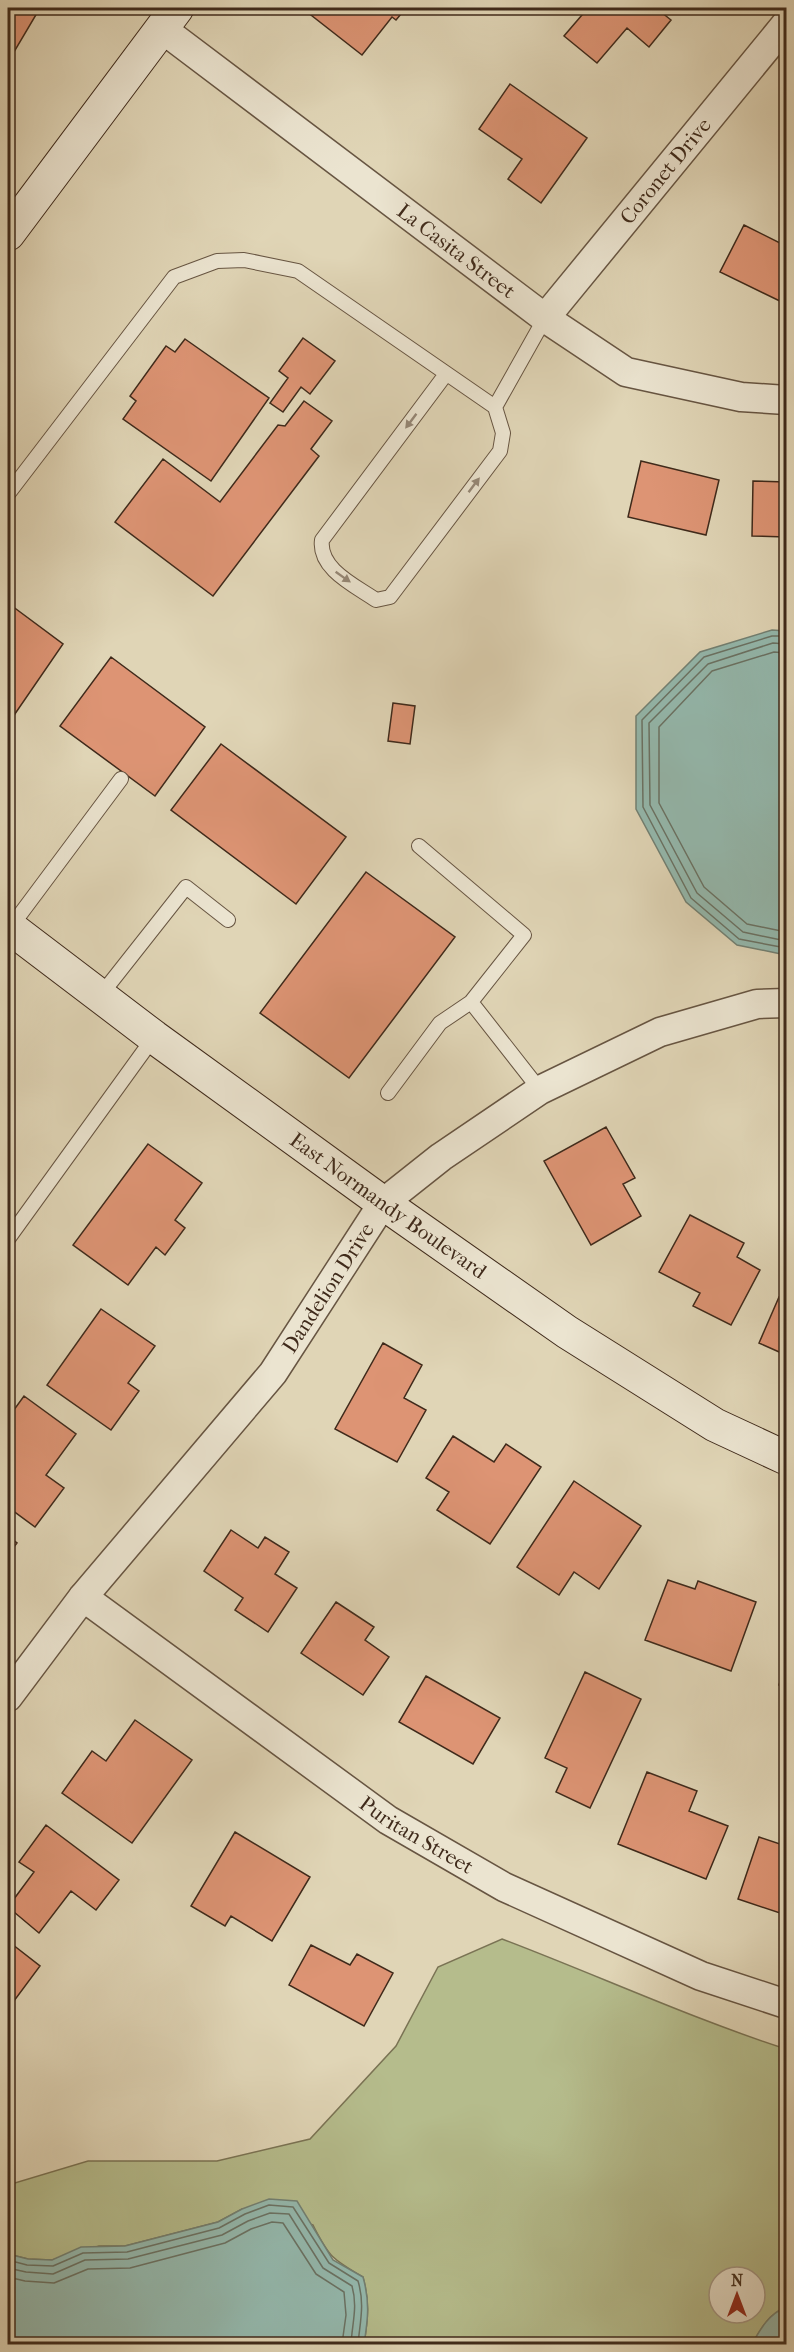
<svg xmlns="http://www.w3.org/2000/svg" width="794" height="2352" font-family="'IM FELL French Canon',serif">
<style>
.green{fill:#b5bc8c;stroke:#7a7354;stroke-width:1.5;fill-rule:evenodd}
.water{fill:#94b9ae;stroke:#728073;stroke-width:1.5}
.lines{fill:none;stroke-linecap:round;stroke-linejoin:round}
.shore{stroke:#6a7264;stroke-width:1.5}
.building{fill:#dd9474;stroke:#3f2a1b;stroke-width:1.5}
.lane-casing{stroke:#675542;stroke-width:16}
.street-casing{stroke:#675542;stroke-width:31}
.secondary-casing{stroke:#3f2a1b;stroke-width:35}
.lane{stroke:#ebe4d0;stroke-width:14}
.street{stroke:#ebe4d0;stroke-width:28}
.secondary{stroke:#ebe4d0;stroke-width:33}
.oneway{fill:#958776}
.labels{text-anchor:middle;stroke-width:4.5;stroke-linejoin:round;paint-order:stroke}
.street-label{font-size:21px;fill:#3f2a1b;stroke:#ebe4d0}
</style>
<rect width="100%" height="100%" fill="#e0d5b6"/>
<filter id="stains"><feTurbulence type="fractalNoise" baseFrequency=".00333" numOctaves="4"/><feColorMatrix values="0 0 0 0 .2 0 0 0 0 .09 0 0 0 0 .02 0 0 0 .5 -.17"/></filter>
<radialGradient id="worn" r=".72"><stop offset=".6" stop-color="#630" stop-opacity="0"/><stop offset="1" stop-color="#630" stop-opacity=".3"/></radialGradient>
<!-- green -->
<path class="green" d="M 502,1939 C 597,1975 690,2018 786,2049 L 786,2307 C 769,2314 761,2328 752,2344 L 364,2344 C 368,2319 370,2302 363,2277 C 332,2259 329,2257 313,2225 L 242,2209 L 218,2222 L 125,2246 L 99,2246 L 52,2260 L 28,2259 L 8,2254 L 8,2185 L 88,2161 L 217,2161 L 310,2139 L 396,2046 L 438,1967 ZM 719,2277 L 755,2277 L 755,2313 L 719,2313 Z"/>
<!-- water -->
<path class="water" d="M 772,630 L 786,631 L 786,955 L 737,945 L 686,902 L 636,809 L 636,716 L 700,652 Z
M 269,2199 L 297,2201 L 333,2260 L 363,2277 C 370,2302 368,2319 364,2344 L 8,2344 L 8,2254 L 28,2259 L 52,2260 L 81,2247 L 125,2246 L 218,2222 L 242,2209 Z
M 786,2307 L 786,2344 L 752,2344 C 761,2328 769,2314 786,2307 Z"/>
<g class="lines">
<!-- shore -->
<path class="shore" d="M 786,636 L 772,636 L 704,657 L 642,720 L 643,807 L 691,898 L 739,939 L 786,948
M 786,644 L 773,643 L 708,664 L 649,723 L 650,805 L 697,893 L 743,932 L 786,941
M 786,653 L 774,652 L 712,671 L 659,727 L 659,803 L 704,887 L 747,924 L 786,932
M 8,2260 L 27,2265 L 53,2266 L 83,2253 L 127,2252 L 219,2228 L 245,2214 L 269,2205 L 293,2207 L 329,2263 L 358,2281 C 365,2304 360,2322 358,2344
M 8,2268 L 26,2272 L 53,2274 L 85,2260 L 128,2259 L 222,2235 L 248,2221 L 270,2213 L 289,2214 L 323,2268 L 352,2286 C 358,2307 352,2324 351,2344
M 8,2277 L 25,2281 L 54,2283 L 88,2269 L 130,2268 L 225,2243 L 251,2229 L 272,2222 L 283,2223 L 316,2274 L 344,2292 L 346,2315 L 342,2344"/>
</g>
<!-- building -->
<path class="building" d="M 8,8 L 40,8 L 14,52 L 8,48 Z
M 302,8 L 406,8 L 396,20 L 392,17 L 362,55 Z
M 588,8 L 656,8 L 671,20 L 649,47 L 627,28 L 597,63 L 564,36 Z
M 510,84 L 587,138 L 541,203 L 508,179 L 522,159 L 479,129 Z
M 744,225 L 786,246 L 786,304 L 720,272 Z
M 303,338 L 335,361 L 310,394 L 301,387 L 283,412 L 270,403 L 288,378 L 279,371 Z
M 185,339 L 269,398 L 211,481 L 123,419 L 136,401 L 130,396 L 166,346 L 175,352 Z
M 304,401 L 332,421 L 311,449 L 319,456 L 213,596 L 115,522 L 163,459 L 220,502 L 278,425 L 285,426 Z
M 641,461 L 719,480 L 706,535 L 628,517 Z
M 753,481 L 786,482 L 786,537 L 752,536 Z
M 8,603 L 63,644 L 8,724 Z
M 111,657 L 205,727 L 155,796 L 60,726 Z
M 393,703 L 415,706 L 410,744 L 388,741 Z
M 221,744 L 346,837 L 296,904 L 171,810 Z
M 366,872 L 455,937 L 349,1078 L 260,1013 Z
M 606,1127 L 635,1178 L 623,1184 L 641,1216 L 591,1245 L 544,1161 Z
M 148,1144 L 202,1183 L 175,1220 L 185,1228 L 165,1255 L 156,1247 L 128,1285 L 73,1245 Z
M 690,1215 L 744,1243 L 737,1257 L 760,1270 L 731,1325 L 693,1306 L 700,1293 L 659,1272 Z
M 779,1297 L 786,1300 L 786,1355 L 759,1343 Z
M 101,1309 L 155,1346 L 128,1383 L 139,1391 L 111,1430 L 47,1385 Z
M 383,1343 L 422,1365 L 404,1398 L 426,1410 L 397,1462 L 335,1429 Z
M 24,1396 L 76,1434 L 46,1475 L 64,1488 L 35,1527 L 8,1507 L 8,1418 Z
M 453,1436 L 494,1462 L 506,1444 L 541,1467 L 490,1544 L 437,1510 L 449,1492 L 426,1478 Z
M 574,1481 L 641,1526 L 599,1589 L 574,1572 L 559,1595 L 517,1567 Z
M 231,1530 L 258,1548 L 265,1537 L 289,1552 L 275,1574 L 297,1588 L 268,1632 L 235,1610 L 243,1598 L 204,1571 Z
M 8,1536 L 17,1543 L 8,1555 Z
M 668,1580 L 695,1589 L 698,1581 L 756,1602 L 731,1671 L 645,1640 Z
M 336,1602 L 374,1627 L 365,1640 L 389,1657 L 363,1695 L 301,1653 Z
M 786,1661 L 786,1687 L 779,1685 Z
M 585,1672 L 641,1699 L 590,1808 L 556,1792 L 567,1768 L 545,1758 Z
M 426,1676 L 500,1718 L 473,1764 L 399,1722 Z
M 135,1720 L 192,1760 L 132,1843 L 62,1793 L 92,1751 L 106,1761 Z
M 647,1772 L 697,1791 L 689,1811 L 728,1826 L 706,1879 L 618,1844 Z
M 46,1825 L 119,1880 L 96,1910 L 71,1891 L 39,1933 L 8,1907 L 34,1872 L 19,1862 Z
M 235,1832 L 310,1877 L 272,1941 L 231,1916 L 225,1926 L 191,1906 Z
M 759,1837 L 786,1846 L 786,1915 L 738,1899 Z
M 8,1941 L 40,1966 L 8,2009 Z
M 311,1945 L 350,1965 L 357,1954 L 393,1973 L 364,2026 L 289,1985 Z"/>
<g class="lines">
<defs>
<path id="lane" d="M 446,374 L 322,540 C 318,569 356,586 376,600 L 390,597 L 500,451 L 503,433 L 495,407
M 8,494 L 174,277 L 217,261 L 244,260 L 298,271 L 495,407 L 545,318
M 419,846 L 524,935 L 471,1002 L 540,1090
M 10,928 L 121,779
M 100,996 L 186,887 L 228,920
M 388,1093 L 440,1023 L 471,1002
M 8,1239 L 154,1037"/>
<g id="street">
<path id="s1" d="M 161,28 L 545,318 L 626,372 L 741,397 L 786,400"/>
<path id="s2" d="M 545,318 L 786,24"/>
<path id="s3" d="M 83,1597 L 388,1820 L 504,1887 L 701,1976 L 786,2004"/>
<path id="s4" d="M 8,1697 L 83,1597 L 273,1373 L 383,1203 L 441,1157 L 540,1090 L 660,1032 L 757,1004 L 786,1003"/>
</g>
<g id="secondary">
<path d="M 8,234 L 177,8"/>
<path id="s5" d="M 8,926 L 154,1037 L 383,1203 L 567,1332 L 715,1425 L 786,1458"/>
</g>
</defs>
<!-- lane casing -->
<use href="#lane" class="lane-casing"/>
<!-- street casing -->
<use href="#street" class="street-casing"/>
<!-- secondary casing -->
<use href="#secondary" class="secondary-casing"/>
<!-- lane -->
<use href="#lane" class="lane"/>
<!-- street -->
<use href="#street" class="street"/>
<!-- secondary -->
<use href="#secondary" class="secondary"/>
</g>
<!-- one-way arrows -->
<defs><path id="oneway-solid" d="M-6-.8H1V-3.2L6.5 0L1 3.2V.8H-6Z" transform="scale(1.5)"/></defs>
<g class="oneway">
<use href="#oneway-solid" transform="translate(411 421) rotate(127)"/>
<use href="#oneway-solid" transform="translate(474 485) rotate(-53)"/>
<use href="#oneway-solid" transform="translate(343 577) rotate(35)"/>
</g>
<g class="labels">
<!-- street labels -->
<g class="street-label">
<text dy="7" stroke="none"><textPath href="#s2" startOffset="190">Coronet Drive</textPath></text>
<text dy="7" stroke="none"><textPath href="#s1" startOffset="370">La Casita Street</textPath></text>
<text dy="7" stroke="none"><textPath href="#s5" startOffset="472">East Normandy Boulevard</textPath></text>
<text dy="7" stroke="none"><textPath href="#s4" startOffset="520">Dandelion Drive</textPath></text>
<text dy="7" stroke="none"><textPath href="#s3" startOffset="410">Puritan Street</textPath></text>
</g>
</g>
<!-- margin -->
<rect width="794" height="2352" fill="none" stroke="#e0d5b6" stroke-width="30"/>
<rect x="9" y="9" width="776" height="2334" fill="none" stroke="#3f2a1b" stroke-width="3"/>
<rect x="15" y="15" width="764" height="2322" fill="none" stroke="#3f2a1b" stroke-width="1.5"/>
<!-- north arrow -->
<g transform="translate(737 2295)"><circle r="28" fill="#ebe4d0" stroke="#a69a88" stroke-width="1.5"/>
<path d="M0-4.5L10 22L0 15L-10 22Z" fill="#8f2418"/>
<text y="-9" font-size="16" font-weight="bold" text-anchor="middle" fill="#3f2a1b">N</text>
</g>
<rect width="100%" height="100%" filter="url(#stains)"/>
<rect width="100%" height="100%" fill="url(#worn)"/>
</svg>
